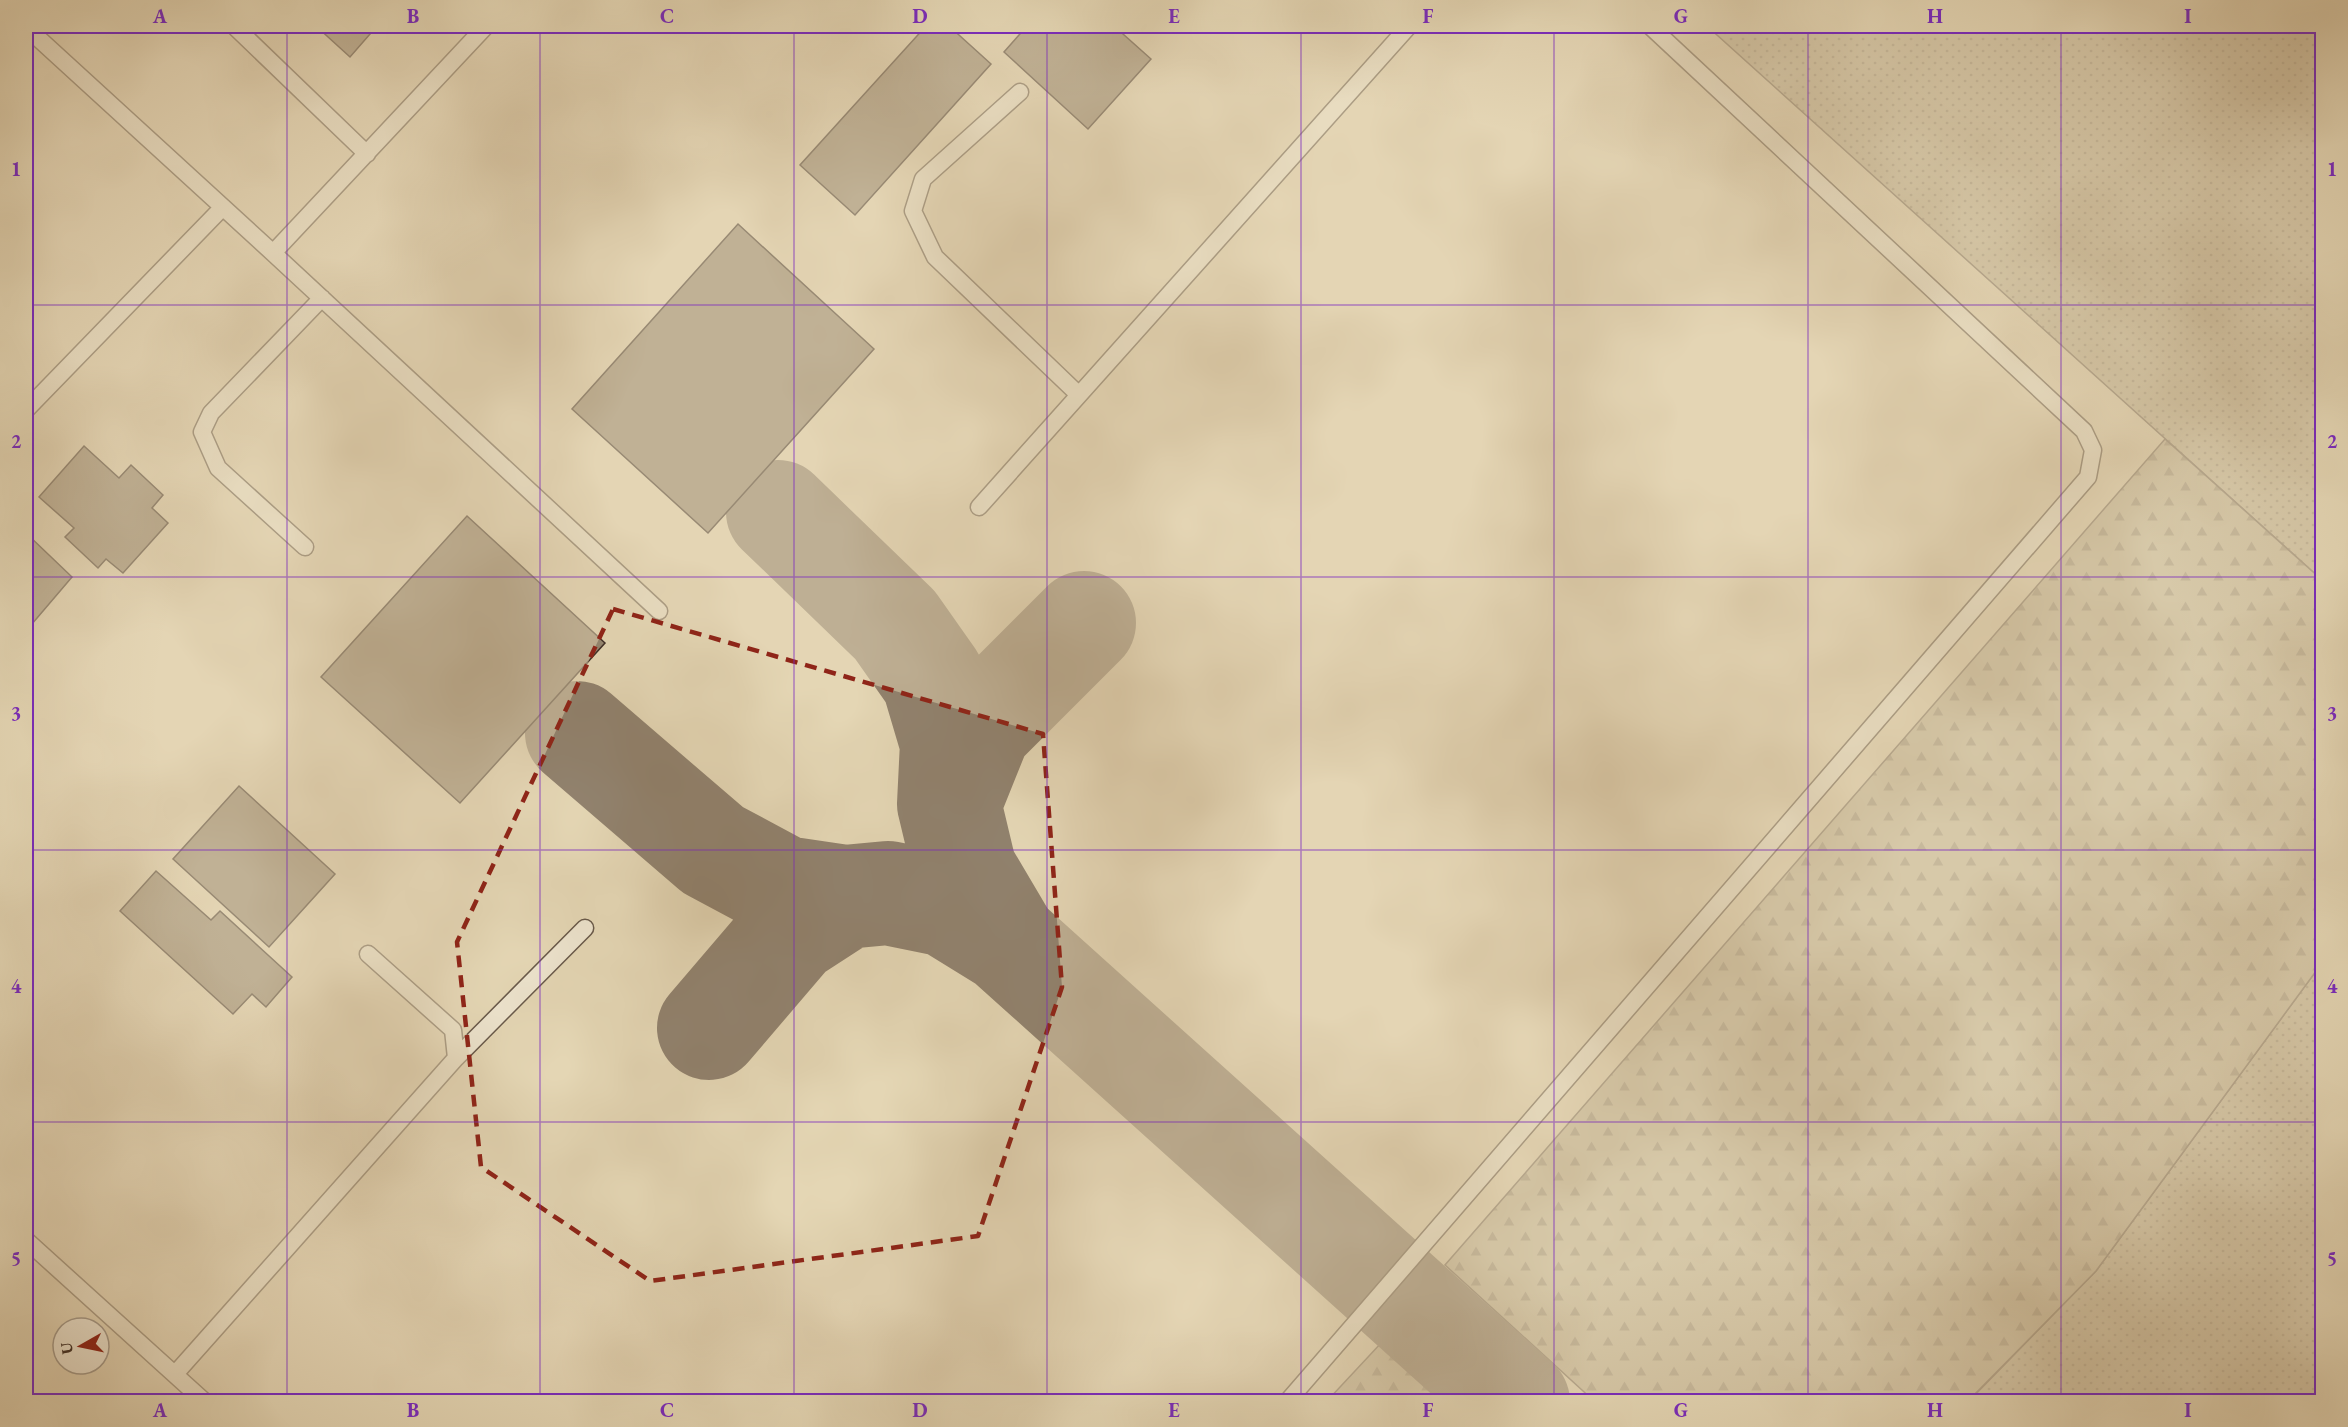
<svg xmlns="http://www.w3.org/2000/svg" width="2348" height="1427" font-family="'EB Garamond',serif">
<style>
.grass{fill:url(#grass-dots);stroke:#837462;stroke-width:1.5}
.forest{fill:url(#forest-firs);stroke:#837462;stroke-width:1.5}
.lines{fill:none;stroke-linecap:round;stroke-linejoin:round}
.taxiway{stroke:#91826e;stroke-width:104}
.building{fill:#948670;stroke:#3e2f27;stroke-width:1.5}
.lane-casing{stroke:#68594a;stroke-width:19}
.lane{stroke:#ede4ce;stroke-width:16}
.marked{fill:none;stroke:#8f2418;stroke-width:4.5;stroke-dasharray:12 8;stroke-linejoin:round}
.grid{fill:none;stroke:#7b2cbf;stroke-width:1.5;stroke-opacity:0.55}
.neatline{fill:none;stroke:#7b2cbf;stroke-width:2}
.grid-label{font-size:20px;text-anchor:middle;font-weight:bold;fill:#7b2cbf}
</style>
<defs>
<pattern id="grass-dots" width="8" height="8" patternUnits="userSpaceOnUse" patternTransform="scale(1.5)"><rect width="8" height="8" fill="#c8ba9c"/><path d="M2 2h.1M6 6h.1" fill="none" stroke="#a4987f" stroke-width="1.8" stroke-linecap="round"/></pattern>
<pattern id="forest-firs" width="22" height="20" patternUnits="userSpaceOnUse" patternTransform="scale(1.5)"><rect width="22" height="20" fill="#c8ba9c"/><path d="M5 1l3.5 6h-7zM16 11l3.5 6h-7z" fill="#a4987f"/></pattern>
</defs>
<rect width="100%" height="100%" fill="#e4d6b4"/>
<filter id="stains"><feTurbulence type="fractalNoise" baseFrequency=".00333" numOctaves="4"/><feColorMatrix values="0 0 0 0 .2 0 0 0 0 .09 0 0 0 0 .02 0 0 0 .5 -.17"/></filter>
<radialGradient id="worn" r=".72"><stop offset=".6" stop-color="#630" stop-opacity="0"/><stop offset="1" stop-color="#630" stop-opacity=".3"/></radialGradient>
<!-- grass -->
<path class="grass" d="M 1707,26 L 2322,26 L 2322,580 Z
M 2322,963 L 2322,1401 L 1968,1402 L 2096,1271 Z"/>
<!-- forest -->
<path class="forest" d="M 2165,439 L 2322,580 L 2322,963 L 2096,1271 L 1968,1401 L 1594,1401 L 1445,1265 Z
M 1382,1342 L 1447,1401 L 1327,1401 Z"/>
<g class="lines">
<!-- taxiway -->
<path class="taxiway" d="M 778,512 L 895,625 L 933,679 L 952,743 L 949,804 L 965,871 L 1007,942
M 577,733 L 713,850 L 784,888 L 845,897 L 888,893 L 947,905 L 1007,942 L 1518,1402
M 949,804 L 980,727 L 1084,623
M 709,1028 L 791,932 L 845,897"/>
</g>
<!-- building -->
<path class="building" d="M 316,26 L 377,26 L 350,57 Z
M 926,26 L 949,26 L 991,64 L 855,215 L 800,165 Z
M 1027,26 L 1114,26 L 1151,59 L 1088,129 L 1004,52 Z
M 738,224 L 874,349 L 708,533 L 572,409 Z
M 84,446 L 119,478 L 131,465 L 163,495 L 152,508 L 168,523 L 123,573 L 106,559 L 98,568 L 65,537 L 74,528 L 39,497 Z
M 467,516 L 605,643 L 460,803 L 321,677 Z
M 26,533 L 72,577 L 26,631 Z
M 239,786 L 335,874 L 269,947 L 173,859 Z
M 156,871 L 211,920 L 220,911 L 292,977 L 266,1007 L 252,994 L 233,1014 L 120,911 Z"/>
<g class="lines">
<defs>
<path id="lane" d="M 234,26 L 367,154
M 26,27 L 273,253 L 659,611
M 1020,92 L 923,179 L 913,211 L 935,257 L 1079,395
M 273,253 L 486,26
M 26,410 L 223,207
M 979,507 L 1409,26
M 305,547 L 218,468 L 202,432 L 211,413 L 322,298
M 456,1058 L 585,928
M 26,1240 L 205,1402
M 176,1373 L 456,1058 L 453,1030 L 368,954
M 1287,1402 L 2088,477 L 2093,450 L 2084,431 L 1650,26"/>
</defs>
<!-- lane casing -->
<use href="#lane" class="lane-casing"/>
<!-- lane -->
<use href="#lane" class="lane"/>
</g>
<!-- marked area -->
<path d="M0 0H2348V1427H0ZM 613,609 L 1043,734 L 1062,987 L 978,1236 L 650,1281 L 481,1167 L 457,942 Z" fill="#e4d6b4" fill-opacity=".55" fill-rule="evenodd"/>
<path class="marked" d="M 613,609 L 1043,734 L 1062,987 L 978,1236 L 650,1281 L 481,1167 L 457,942 Z"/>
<!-- grid -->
<path class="grid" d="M 287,26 L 287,1402M 540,26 L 540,1402M 794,26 L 794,1402M 1047,26 L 1047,1402M 1301,26 L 1301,1402M 1554,26 L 1554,1402M 1808,26 L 1808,1402M 2061,26 L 2061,1402M 26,305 L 2322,305M 26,577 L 2322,577M 26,850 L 2322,850M 26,1122 L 2322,1122"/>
<!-- margin -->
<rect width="2348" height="1427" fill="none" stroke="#e4d6b4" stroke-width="66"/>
<!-- north arrow -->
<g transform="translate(81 1346) rotate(261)"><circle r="28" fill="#ede4ce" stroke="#a79c8b" stroke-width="1.5"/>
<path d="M0-4.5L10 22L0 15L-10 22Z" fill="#8f2418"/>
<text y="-9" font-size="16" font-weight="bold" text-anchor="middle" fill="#3e2f27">U</text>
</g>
<rect x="33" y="33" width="2282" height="1361" class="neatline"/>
<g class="grid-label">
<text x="160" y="23">A</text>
<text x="413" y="23">B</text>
<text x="667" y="23">C</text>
<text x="920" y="23">D</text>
<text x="1174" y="23">E</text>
<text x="1428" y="23">F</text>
<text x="1681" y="23">G</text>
<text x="1935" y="23">H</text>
<text x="2188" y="23">I</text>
<text x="16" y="176">1</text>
<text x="2332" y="176">1</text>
<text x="16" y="448">2</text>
<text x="2332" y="448">2</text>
<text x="16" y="720">3</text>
<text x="2332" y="720">3</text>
<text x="16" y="993">4</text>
<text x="2332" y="993">4</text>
<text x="16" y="1265">5</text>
<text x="2332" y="1265">5</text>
<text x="160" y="1417">A</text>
<text x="413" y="1417">B</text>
<text x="667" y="1417">C</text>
<text x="920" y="1417">D</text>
<text x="1174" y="1417">E</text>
<text x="1428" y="1417">F</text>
<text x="1681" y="1417">G</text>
<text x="1935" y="1417">H</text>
<text x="2188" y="1417">I</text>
</g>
<rect width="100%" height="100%" filter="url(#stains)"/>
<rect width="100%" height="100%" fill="url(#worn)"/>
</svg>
